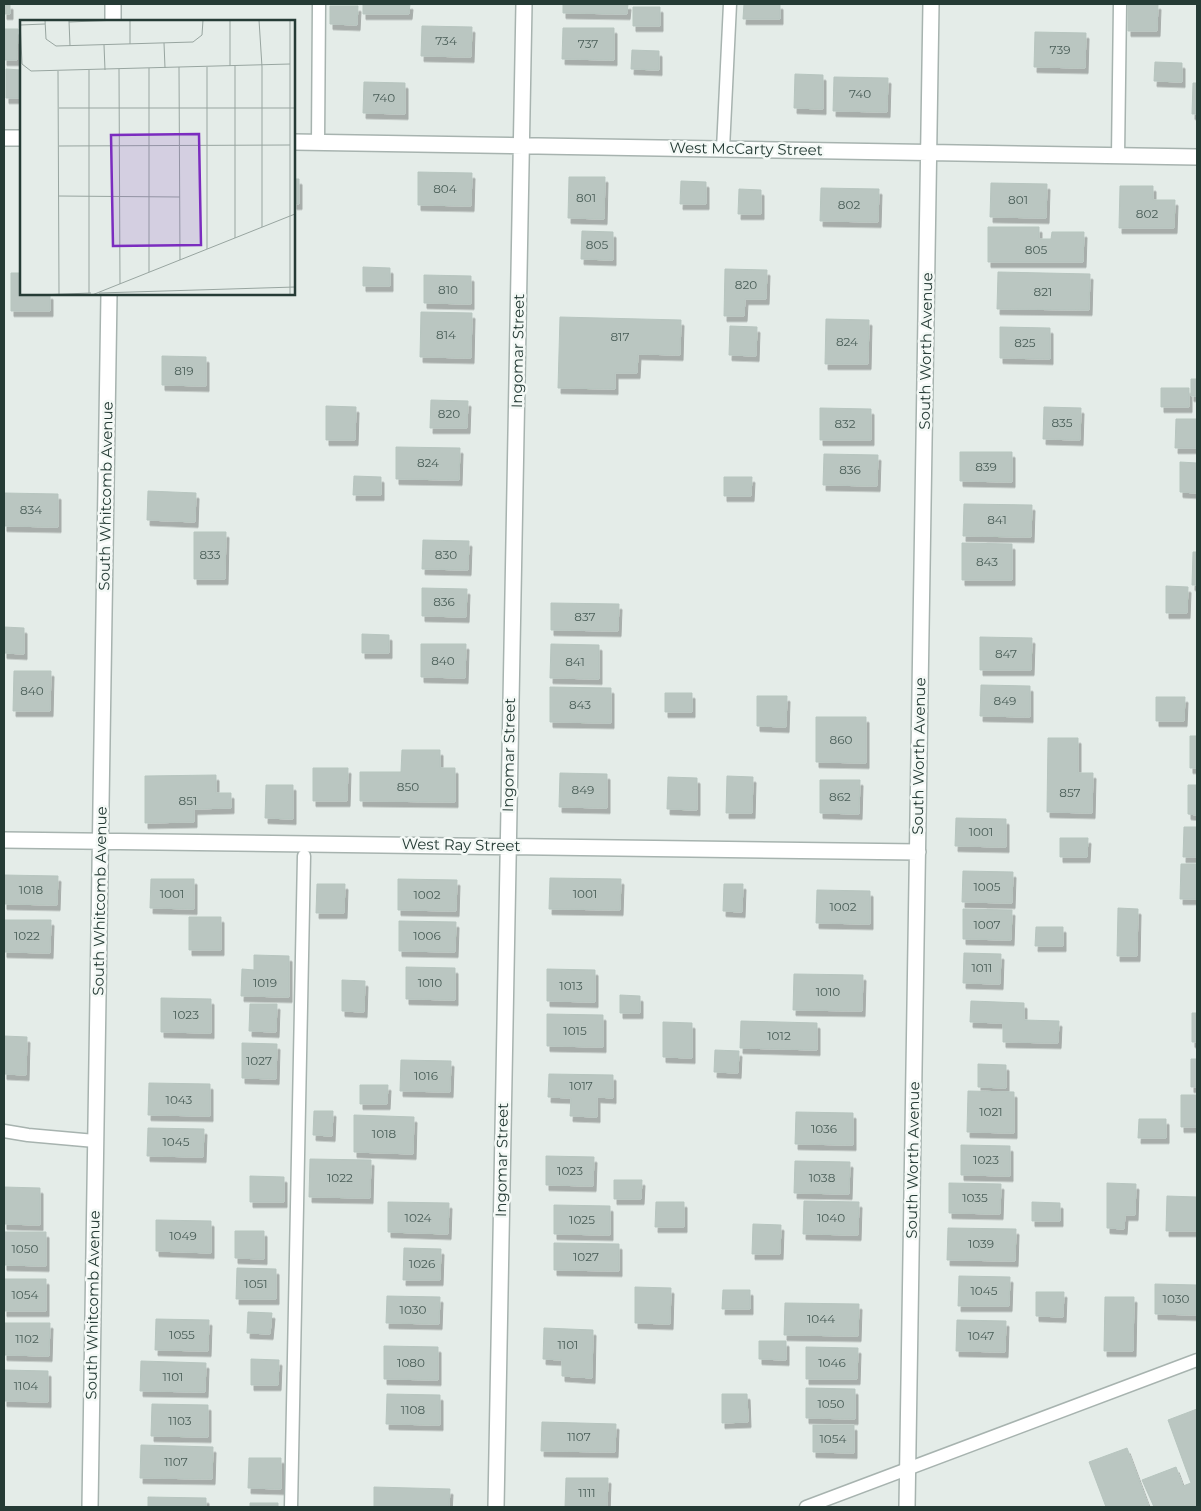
<svg xmlns="http://www.w3.org/2000/svg" width="1201" height="1511" font-family="Montserrat,sans-serif">
<style>
.building{fill:#bac6c1;stroke:#b7c5bf;filter:url(#shadow)}
.lines{fill:none;stroke-linecap:round;stroke-linejoin:round}
.service-casing{stroke:#a7b3af;stroke-width:15}
.minor-casing{stroke:#a7b3af;stroke-width:18}
.service{stroke:#fff;stroke-width:12}
.minor{stroke:#fff;stroke-width:15}
.labels{text-anchor:middle;stroke-width:5;stroke-linejoin:round;paint-order:stroke}
.number-label{font-size:12px;fill:#4a5e58}
.street-label{font-size:15px;fill:#253b35;stroke:#f4f9f6}
.inset-road{fill:none;stroke:#98a5a0;stroke-width:1}
.view{fill:#7b2cbf;fill-opacity:0.15;stroke:#7b2cbf;stroke-width:2.5}
.inset-edge{fill:none;stroke:#253b35;stroke-width:2.5}
</style>
<defs>
<filter id="shadow"><feDropShadow dx="3" dy="5.5" stdDeviation="0" flood-color="#0004"/></filter>
</defs>
<rect width="100%" height="100%" fill="#e4ece8"/>
<!-- building -->
<path class="building" d="M 4,4 L 10,4 L 10,14 L 4,14 Z
M 363,4 L 410,4 L 409,14 L 363,14 Z
M 563,4 L 628,4 L 627,14 L 563,13 Z
M 744,4 L 780,4 L 780,19 L 743,19 Z
M 1128,4 L 1158,4 L 1157,31 L 1128,31 Z
M 330,6 L 358,6 L 357,25 L 330,24 Z
M 633,7 L 660,7 L 660,26 L 633,26 Z
M 422,26 L 472,27 L 471,57 L 421,56 Z
M 563,28 L 614,28 L 614,60 L 562,59 Z
M 4,29 L 18,29 L 17,60 L 4,60 Z
M 1035,32 L 1086,33 L 1085,68 L 1034,67 Z
M 632,50 L 659,51 L 659,70 L 631,69 Z
M 1155,62 L 1182,63 L 1182,82 L 1154,81 Z
M 6,69 L 21,70 L 21,98 L 6,98 Z
M 795,74 L 823,75 L 823,109 L 794,108 Z
M 834,77 L 888,78 L 887,112 L 833,111 Z
M 364,82 L 405,83 L 405,114 L 363,113 Z
M 1193,83 L 1197,83 L 1197,114 L 1192,114 Z
M 418,172 L 472,173 L 471,206 L 418,205 Z
M 569,177 L 605,177 L 604,219 L 568,218 Z
M 294,179 L 299,179 L 299,204 L 294,204 Z
M 681,181 L 706,182 L 706,204 L 680,204 Z
M 991,183 L 1047,184 L 1046,218 L 990,217 Z
M 1120,186 L 1153,186 L 1153,200 L 1175,200 L 1174,228 L 1119,228 Z
M 821,188 L 879,189 L 878,222 L 820,221 Z
M 739,189 L 761,190 L 761,214 L 738,214 Z
M 988,227 L 1039,227 L 1039,239 L 1051,239 L 1052,232 L 1084,232 L 1083,262 L 988,262 Z
M 582,231 L 613,232 L 613,260 L 581,259 Z
M 363,267 L 390,268 L 390,286 L 363,286 Z
M 725,269 L 767,270 L 766,299 L 745,299 L 744,316 L 724,316 Z
M 998,272 L 1090,274 L 1089,310 L 997,309 Z
M 11,273 L 21,273 L 21,294 L 50,294 L 50,311 L 11,311 Z
M 424,275 L 471,276 L 471,304 L 424,303 Z
M 421,312 L 472,313 L 471,358 L 420,357 Z
M 560,317 L 681,320 L 680,355 L 638,354 L 637,373 L 615,373 L 615,389 L 558,388 Z
M 826,319 L 869,320 L 868,364 L 825,364 Z
M 730,326 L 757,327 L 756,356 L 729,355 Z
M 1000,327 L 1050,328 L 1050,359 L 1000,358 Z
M 162,356 L 206,357 L 206,386 L 162,385 Z
M 1191,379 L 1197,379 L 1197,396 L 1191,396 Z
M 1161,388 L 1189,388 L 1189,407 L 1161,407 Z
M 431,400 L 468,401 L 467,428 L 430,428 Z
M 326,406 L 356,407 L 355,440 L 326,440 Z
M 1044,407 L 1081,408 L 1080,440 L 1043,439 Z
M 820,408 L 871,409 L 871,440 L 820,440 Z
M 1176,419 L 1197,419 L 1197,448 L 1175,448 Z
M 396,447 L 460,448 L 459,480 L 396,479 Z
M 960,452 L 1012,452 L 1012,482 L 960,481 Z
M 824,454 L 878,455 L 877,486 L 823,485 Z
M 1180,462 L 1197,463 L 1197,493 L 1180,492 Z
M 354,476 L 381,477 L 381,495 L 353,495 Z
M 724,477 L 752,477 L 751,496 L 724,496 Z
M 148,491 L 196,493 L 195,522 L 147,520 Z
M 4,493 L 58,494 L 58,527 L 4,526 Z
M 964,504 L 1032,505 L 1031,537 L 963,536 Z
M 194,532 L 226,532 L 225,579 L 194,579 Z
M 423,540 L 469,541 L 468,570 L 422,569 Z
M 962,543 L 1012,544 L 1012,580 L 962,580 Z
M 1193,552 L 1197,552 L 1197,585 L 1192,585 Z
M 1166,586 L 1188,587 L 1187,613 L 1166,613 Z
M 422,588 L 467,589 L 466,617 L 422,616 Z
M 551,603 L 619,604 L 618,631 L 551,630 Z
M 4,627 L 24,628 L 24,654 L 4,653 Z
M 362,634 L 389,635 L 389,653 L 362,653 Z
M 980,637 L 1032,638 L 1031,670 L 980,670 Z
M 421,644 L 466,644 L 465,678 L 421,677 Z
M 551,644 L 599,645 L 599,679 L 550,678 Z
M 14,671 L 51,671 L 50,711 L 13,711 Z
M 981,685 L 1030,686 L 1030,717 L 980,716 Z
M 550,687 L 611,688 L 611,723 L 550,722 Z
M 665,693 L 692,693 L 692,712 L 665,712 Z
M 757,696 L 787,696 L 786,727 L 757,726 Z
M 1156,697 L 1185,697 L 1184,721 L 1156,721 Z
M 816,717 L 866,717 L 866,763 L 816,762 Z
M 1190,736 L 1197,736 L 1197,768 L 1190,768 Z
M 1048,738 L 1078,738 L 1078,773 L 1093,773 L 1092,813 L 1047,812 Z
M 402,750 L 440,750 L 440,768 L 455,768 L 455,802 L 360,801 L 360,772 L 401,772 Z
M 313,768 L 348,768 L 347,801 L 313,801 Z
M 560,773 L 607,774 L 607,808 L 559,807 Z
M 216,775 L 216,793 L 231,793 L 231,808 L 194,809 L 194,822 L 145,823 L 145,776 Z
M 727,776 L 753,777 L 752,813 L 726,813 Z
M 668,777 L 697,778 L 697,810 L 667,809 Z
M 820,780 L 860,780 L 859,814 L 820,813 Z
M 266,785 L 293,785 L 293,819 L 265,818 Z
M 1188,785 L 1197,785 L 1197,815 L 1188,814 Z
M 956,818 L 1006,819 L 1006,847 L 955,846 Z
M 1184,827 L 1197,827 L 1197,857 L 1183,857 Z
M 1060,838 L 1088,838 L 1087,857 L 1060,857 Z
M 1181,864 L 1197,864 L 1197,899 L 1180,899 Z
M 963,871 L 1013,872 L 1012,903 L 962,902 Z
M 4,875 L 58,876 L 57,905 L 4,904 Z
M 550,878 L 621,879 L 620,910 L 549,909 Z
M 151,879 L 194,879 L 194,909 L 150,908 Z
M 398,879 L 457,880 L 456,911 L 398,910 Z
M 317,884 L 345,884 L 344,913 L 316,913 Z
M 724,884 L 743,884 L 742,912 L 723,911 Z
M 817,890 L 870,891 L 870,924 L 816,923 Z
M 1118,908 L 1138,909 L 1137,956 L 1117,956 Z
M 963,909 L 1012,910 L 1011,940 L 963,939 Z
M 189,917 L 221,917 L 221,950 L 189,950 Z
M 4,920 L 51,920 L 50,953 L 4,952 Z
M 399,921 L 456,922 L 455,952 L 399,951 Z
M 1036,927 L 1063,927 L 1063,946 L 1035,946 Z
M 964,953 L 1001,954 L 1000,984 L 963,983 Z
M 254,955 L 289,956 L 289,997 L 241,996 L 242,969 L 254,970 Z
M 406,967 L 455,968 L 455,1000 L 406,999 Z
M 547,969 L 595,970 L 595,1002 L 547,1001 Z
M 794,974 L 863,975 L 862,1011 L 793,1010 Z
M 342,980 L 365,981 L 364,1012 L 342,1011 Z
M 620,995 L 640,996 L 640,1013 L 620,1013 Z
M 161,998 L 211,999 L 211,1033 L 161,1032 Z
M 971,1001 L 1024,1003 L 1024,1020 L 1059,1021 L 1058,1043 L 1003,1042 L 1003,1023 L 970,1022 Z
M 250,1004 L 277,1004 L 276,1032 L 249,1031 Z
M 1192,1013 L 1197,1013 L 1197,1042 L 1192,1042 Z
M 547,1014 L 603,1015 L 603,1047 L 547,1046 Z
M 741,1021 L 817,1023 L 817,1050 L 740,1048 Z
M 663,1022 L 692,1023 L 692,1058 L 663,1057 Z
M 4,1036 L 27,1037 L 26,1075 L 4,1074 Z
M 242,1043 L 277,1044 L 276,1079 L 242,1078 Z
M 715,1050 L 739,1051 L 738,1073 L 714,1072 Z
M 1191,1059 L 1197,1059 L 1197,1087 L 1191,1087 Z
M 401,1060 L 451,1061 L 450,1092 L 400,1091 Z
M 978,1064 L 1006,1065 L 1006,1088 L 978,1087 Z
M 549,1074 L 613,1075 L 613,1098 L 597,1097 L 597,1117 L 570,1116 L 571,1098 L 548,1097 Z
M 149,1083 L 210,1084 L 210,1116 L 148,1115 Z
M 360,1085 L 388,1085 L 387,1104 L 360,1104 Z
M 968,1091 L 1014,1092 L 1014,1133 L 967,1132 Z
M 1181,1095 L 1197,1095 L 1197,1127 L 1181,1127 Z
M 314,1111 L 333,1111 L 332,1136 L 313,1135 Z
M 796,1112 L 853,1113 L 853,1145 L 795,1144 Z
M 354,1115 L 414,1117 L 413,1154 L 354,1152 Z
M 1139,1119 L 1166,1119 L 1166,1138 L 1138,1138 Z
M 148,1128 L 204,1129 L 203,1157 L 147,1156 Z
M 961,1145 L 1010,1146 L 1010,1176 L 961,1175 Z
M 546,1156 L 594,1157 L 593,1186 L 546,1185 Z
M 310,1159 L 371,1160 L 370,1198 L 309,1197 Z
M 795,1161 L 850,1162 L 849,1194 L 794,1193 Z
M 250,1176 L 284,1177 L 284,1202 L 250,1202 Z
M 614,1180 L 642,1180 L 641,1199 L 614,1199 Z
M 949,1183 L 1001,1184 L 1000,1214 L 949,1213 Z
M 1107,1183 L 1136,1184 L 1135,1215 L 1125,1215 L 1124,1229 L 1107,1228 Z
M 4,1187 L 40,1188 L 40,1225 L 4,1224 Z
M 1167,1196 L 1197,1197 L 1197,1231 L 1166,1231 Z
M 804,1201 L 859,1202 L 858,1235 L 803,1234 Z
M 388,1202 L 449,1203 L 448,1234 L 388,1232 Z
M 656,1202 L 684,1202 L 684,1227 L 655,1227 Z
M 1032,1202 L 1060,1203 L 1060,1221 L 1032,1221 Z
M 554,1205 L 610,1206 L 610,1235 L 554,1234 Z
M 156,1220 L 211,1221 L 211,1253 L 156,1251 Z
M 753,1224 L 781,1225 L 780,1254 L 752,1254 Z
M 948,1228 L 1016,1229 L 1015,1261 L 947,1260 Z
M 235,1231 L 264,1231 L 264,1259 L 235,1258 Z
M 4,1232 L 46,1232 L 46,1266 L 4,1265 Z
M 554,1243 L 619,1244 L 619,1271 L 554,1270 Z
M 404,1248 L 441,1249 L 440,1280 L 403,1280 Z
M 237,1268 L 276,1269 L 276,1299 L 236,1299 Z
M 959,1276 L 1010,1277 L 1009,1306 L 958,1306 Z
M 4,1279 L 46,1279 L 46,1311 L 4,1311 Z
M 1155,1284 L 1197,1285 L 1197,1315 L 1155,1314 Z
M 635,1287 L 671,1288 L 670,1324 L 635,1323 Z
M 723,1290 L 750,1290 L 750,1309 L 722,1309 Z
M 1036,1292 L 1064,1292 L 1063,1317 L 1036,1316 Z
M 387,1296 L 440,1297 L 439,1324 L 386,1323 Z
M 1105,1297 L 1134,1297 L 1133,1351 L 1104,1351 Z
M 785,1303 L 859,1304 L 858,1336 L 784,1335 Z
M 248,1312 L 272,1313 L 270,1334 L 247,1333 Z
M 156,1319 L 209,1320 L 208,1351 L 155,1350 Z
M 957,1320 L 1006,1321 L 1005,1352 L 956,1351 Z
M 4,1323 L 50,1323 L 49,1356 L 4,1355 Z
M 544,1328 L 593,1330 L 592,1378 L 562,1376 L 562,1360 L 543,1359 Z
M 759,1341 L 786,1341 L 786,1360 L 759,1359 Z
M 384,1346 L 438,1347 L 438,1380 L 384,1379 Z
M 806,1347 L 858,1348 L 857,1379 L 806,1379 Z
M 251,1359 L 279,1360 L 278,1385 L 251,1385 Z
M 141,1361 L 206,1363 L 205,1392 L 140,1391 Z
M 4,1370 L 48,1371 L 48,1402 L 4,1401 Z
M 806,1388 L 855,1389 L 855,1419 L 806,1418 Z
M 387,1394 L 440,1395 L 440,1425 L 386,1424 Z
M 722,1394 L 747,1394 L 748,1422 L 722,1423 Z
M 152,1404 L 208,1405 L 208,1437 L 151,1436 Z
M 1197,1409 L 1197,1507 L 1154,1507 L 1142,1480 L 1176,1467 L 1183,1486 L 1191,1483 L 1168,1420 Z
M 542,1422 L 616,1424 L 615,1452 L 541,1451 Z
M 813,1425 L 854,1425 L 854,1453 L 813,1452 Z
M 141,1445 L 213,1447 L 212,1479 L 140,1478 Z
M 1127,1448 L 1149,1507 L 1106,1507 L 1089,1462 Z
M 249,1458 L 281,1458 L 281,1489 L 248,1488 Z
M 566,1478 L 608,1478 L 607,1507 L 565,1507 Z
M 374,1487 L 450,1489 L 449,1507 L 374,1507 Z
M 148,1497 L 206,1498 L 206,1507 L 148,1507 Z
M 250,1503 L 278,1503 L 278,1507 L 250,1507 Z"/>
<g class="lines">
<defs>
<path id="service" d="M 318,142 L 319,4
M 723,149 L 730,4
M 1118,156 L 1120,4
M 4,1131 L 28,1135 L 95,1141
M 291,1507 L 304,856
M 806,1507 L 1197,1360"/>
<path id="minor" d="M 113,21 L 113,4
M 4,138 L 21,138
M 294,142 L 1197,157
M 4,840 L 918,852
M 90,1507 L 109,294
M 496,1507 L 524,4
M 907,1507 L 931,4"/>
</defs>
<!-- service casing -->
<use href="#service" class="service-casing"/>
<!-- minor casing -->
<use href="#minor" class="minor-casing"/>
<!-- service -->
<use href="#service" class="service"/>
<!-- minor -->
<use href="#minor" class="minor"/>
</g>
<g class="labels">
<!-- number labels -->
<g class="number-label">
<text x="446" y="45">734</text>
<text x="588" y="48">737</text>
<text x="1060" y="54">739</text>
<text x="860" y="98">740</text>
<text x="384" y="102">740</text>
<text x="445" y="193">804</text>
<text x="586" y="202">801</text>
<text x="1018" y="204">801</text>
<text x="849" y="209">802</text>
<text x="1147" y="218">802</text>
<text x="597" y="249">805</text>
<text x="1036" y="254">805</text>
<text x="746" y="289">820</text>
<text x="448" y="294">810</text>
<text x="1043" y="296">821</text>
<text x="446" y="339">814</text>
<text x="620" y="341">817</text>
<text x="847" y="346">824</text>
<text x="1025" y="347">825</text>
<text x="184" y="375">819</text>
<text x="449" y="418">820</text>
<text x="1062" y="427">835</text>
<text x="845" y="428">832</text>
<text x="428" y="467">824</text>
<text x="986" y="471">839</text>
<text x="850" y="474">836</text>
<text x="31" y="514">834</text>
<text x="997" y="524">841</text>
<text x="210" y="559">833</text>
<text x="446" y="559">830</text>
<text x="987" y="566">843</text>
<text x="444" y="606">836</text>
<text x="585" y="621">837</text>
<text x="1006" y="658">847</text>
<text x="443" y="665">840</text>
<text x="575" y="666">841</text>
<text x="32" y="695">840</text>
<text x="1005" y="705">849</text>
<text x="580" y="709">843</text>
<text x="841" y="744">860</text>
<text x="408" y="791">850</text>
<text x="583" y="794">849</text>
<text x="1070" y="797">857</text>
<text x="840" y="801">862</text>
<text x="188" y="805">851</text>
<text x="981" y="836">1001</text>
<text x="987" y="891">1005</text>
<text x="31" y="894">1018</text>
<text x="172" y="898">1001</text>
<text x="585" y="898">1001</text>
<text x="427" y="899">1002</text>
<text x="843" y="911">1002</text>
<text x="987" y="929">1007</text>
<text x="27" y="940">1022</text>
<text x="427" y="940">1006</text>
<text x="982" y="972">1011</text>
<text x="265" y="987">1019</text>
<text x="430" y="987">1010</text>
<text x="571" y="990">1013</text>
<text x="828" y="996">1010</text>
<text x="186" y="1019">1023</text>
<text x="575" y="1035">1015</text>
<text x="779" y="1040">1012</text>
<text x="259" y="1065">1027</text>
<text x="426" y="1080">1016</text>
<text x="581" y="1090">1017</text>
<text x="179" y="1104">1043</text>
<text x="991" y="1116">1021</text>
<text x="824" y="1133">1036</text>
<text x="384" y="1138">1018</text>
<text x="176" y="1146">1045</text>
<text x="986" y="1164">1023</text>
<text x="570" y="1175">1023</text>
<text x="340" y="1182">1022</text>
<text x="822" y="1182">1038</text>
<text x="975" y="1202">1035</text>
<text x="418" y="1222">1024</text>
<text x="831" y="1222">1040</text>
<text x="582" y="1224">1025</text>
<text x="183" y="1240">1049</text>
<text x="981" y="1248">1039</text>
<text x="25" y="1253">1050</text>
<text x="586" y="1261">1027</text>
<text x="422" y="1268">1026</text>
<text x="256" y="1288">1051</text>
<text x="984" y="1295">1045</text>
<text x="25" y="1299">1054</text>
<text x="1176" y="1303">1030</text>
<text x="413" y="1314">1030</text>
<text x="821" y="1323">1044</text>
<text x="182" y="1339">1055</text>
<text x="981" y="1340">1047</text>
<text x="27" y="1343">1102</text>
<text x="568" y="1349">1101</text>
<text x="411" y="1367">1080</text>
<text x="832" y="1367">1046</text>
<text x="173" y="1381">1101</text>
<text x="26" y="1390">1104</text>
<text x="831" y="1408">1050</text>
<text x="413" y="1414">1108</text>
<text x="180" y="1425">1103</text>
<text x="579" y="1441">1107</text>
<text x="833" y="1443">1054</text>
<text x="176" y="1466">1107</text>
<text x="587" y="1497">1111</text>
</g>
<!-- street labels -->
<g class="street-label">
<text transform="translate(746 149) rotate(1)" y="5">West McCarty Street</text>
<text transform="translate(518 351) rotate(-89)" y="5">Ingomar Street</text>
<text transform="translate(926 351) rotate(-89)" y="5">South Worth Avenue</text>
<text transform="translate(106 496) rotate(-89)" y="5">South Whitcomb Avenue</text>
<text transform="translate(509 755) rotate(-89)" y="5">Ingomar Street</text>
<text transform="translate(919 756) rotate(-89)" y="5">South Worth Avenue</text>
<text transform="translate(461 845) rotate(1)" y="5">West Ray Street</text>
<text transform="translate(100 901) rotate(-89)" y="5">South Whitcomb Avenue</text>
<text transform="translate(502 1160) rotate(-89)" y="5">Ingomar Street</text>
<text transform="translate(913 1160) rotate(-89)" y="5">South Worth Avenue</text>
<text transform="translate(93 1305) rotate(-89)" y="5">South Whitcomb Avenue</text>
</g>
</g>
<!-- overview -->
<g transform="translate(20 20)">
<rect width="275" height="275" fill="#e4ece8"/>
<path class="inset-road" d="M 0,0 L 2,44 L 11,51 L 270,44M 25,0 L 26,19 L 36,26 L 173,22 L 182,15 L 183,0M 110,0 L 110,24M 210,0 L 210,46M 239,0 L 242,47 L 242,207M 270,0 L 270,275M 49,1 L 50,26M 49,2 L 99,0M 0,5 L 25,4M 144,23 L 145,48M 84,25 L 85,50M 215,46 L 215,218M 159,47 L 160,240M 187,47 L 187,229M 129,48 L 129,252M 99,49 L 100,264M 69,50 L 69,273M 38,51 L 39,274M 39,88 L 275,88M 39,126 L 270,125M 38,176 L 160,177M 79,273 L 275,267M 19,275 L 71,273M 72,275 L 275,194"/>
<path class="view" d="M 179,114 L 181,225 L 93,226 L 91,115 Z"/>
<rect width="275" height="275" class="inset-edge"/>
</g>
<!-- border -->
<rect width="1201" height="1511" fill="none" stroke="#253b35" stroke-width="10"/>
</svg>
